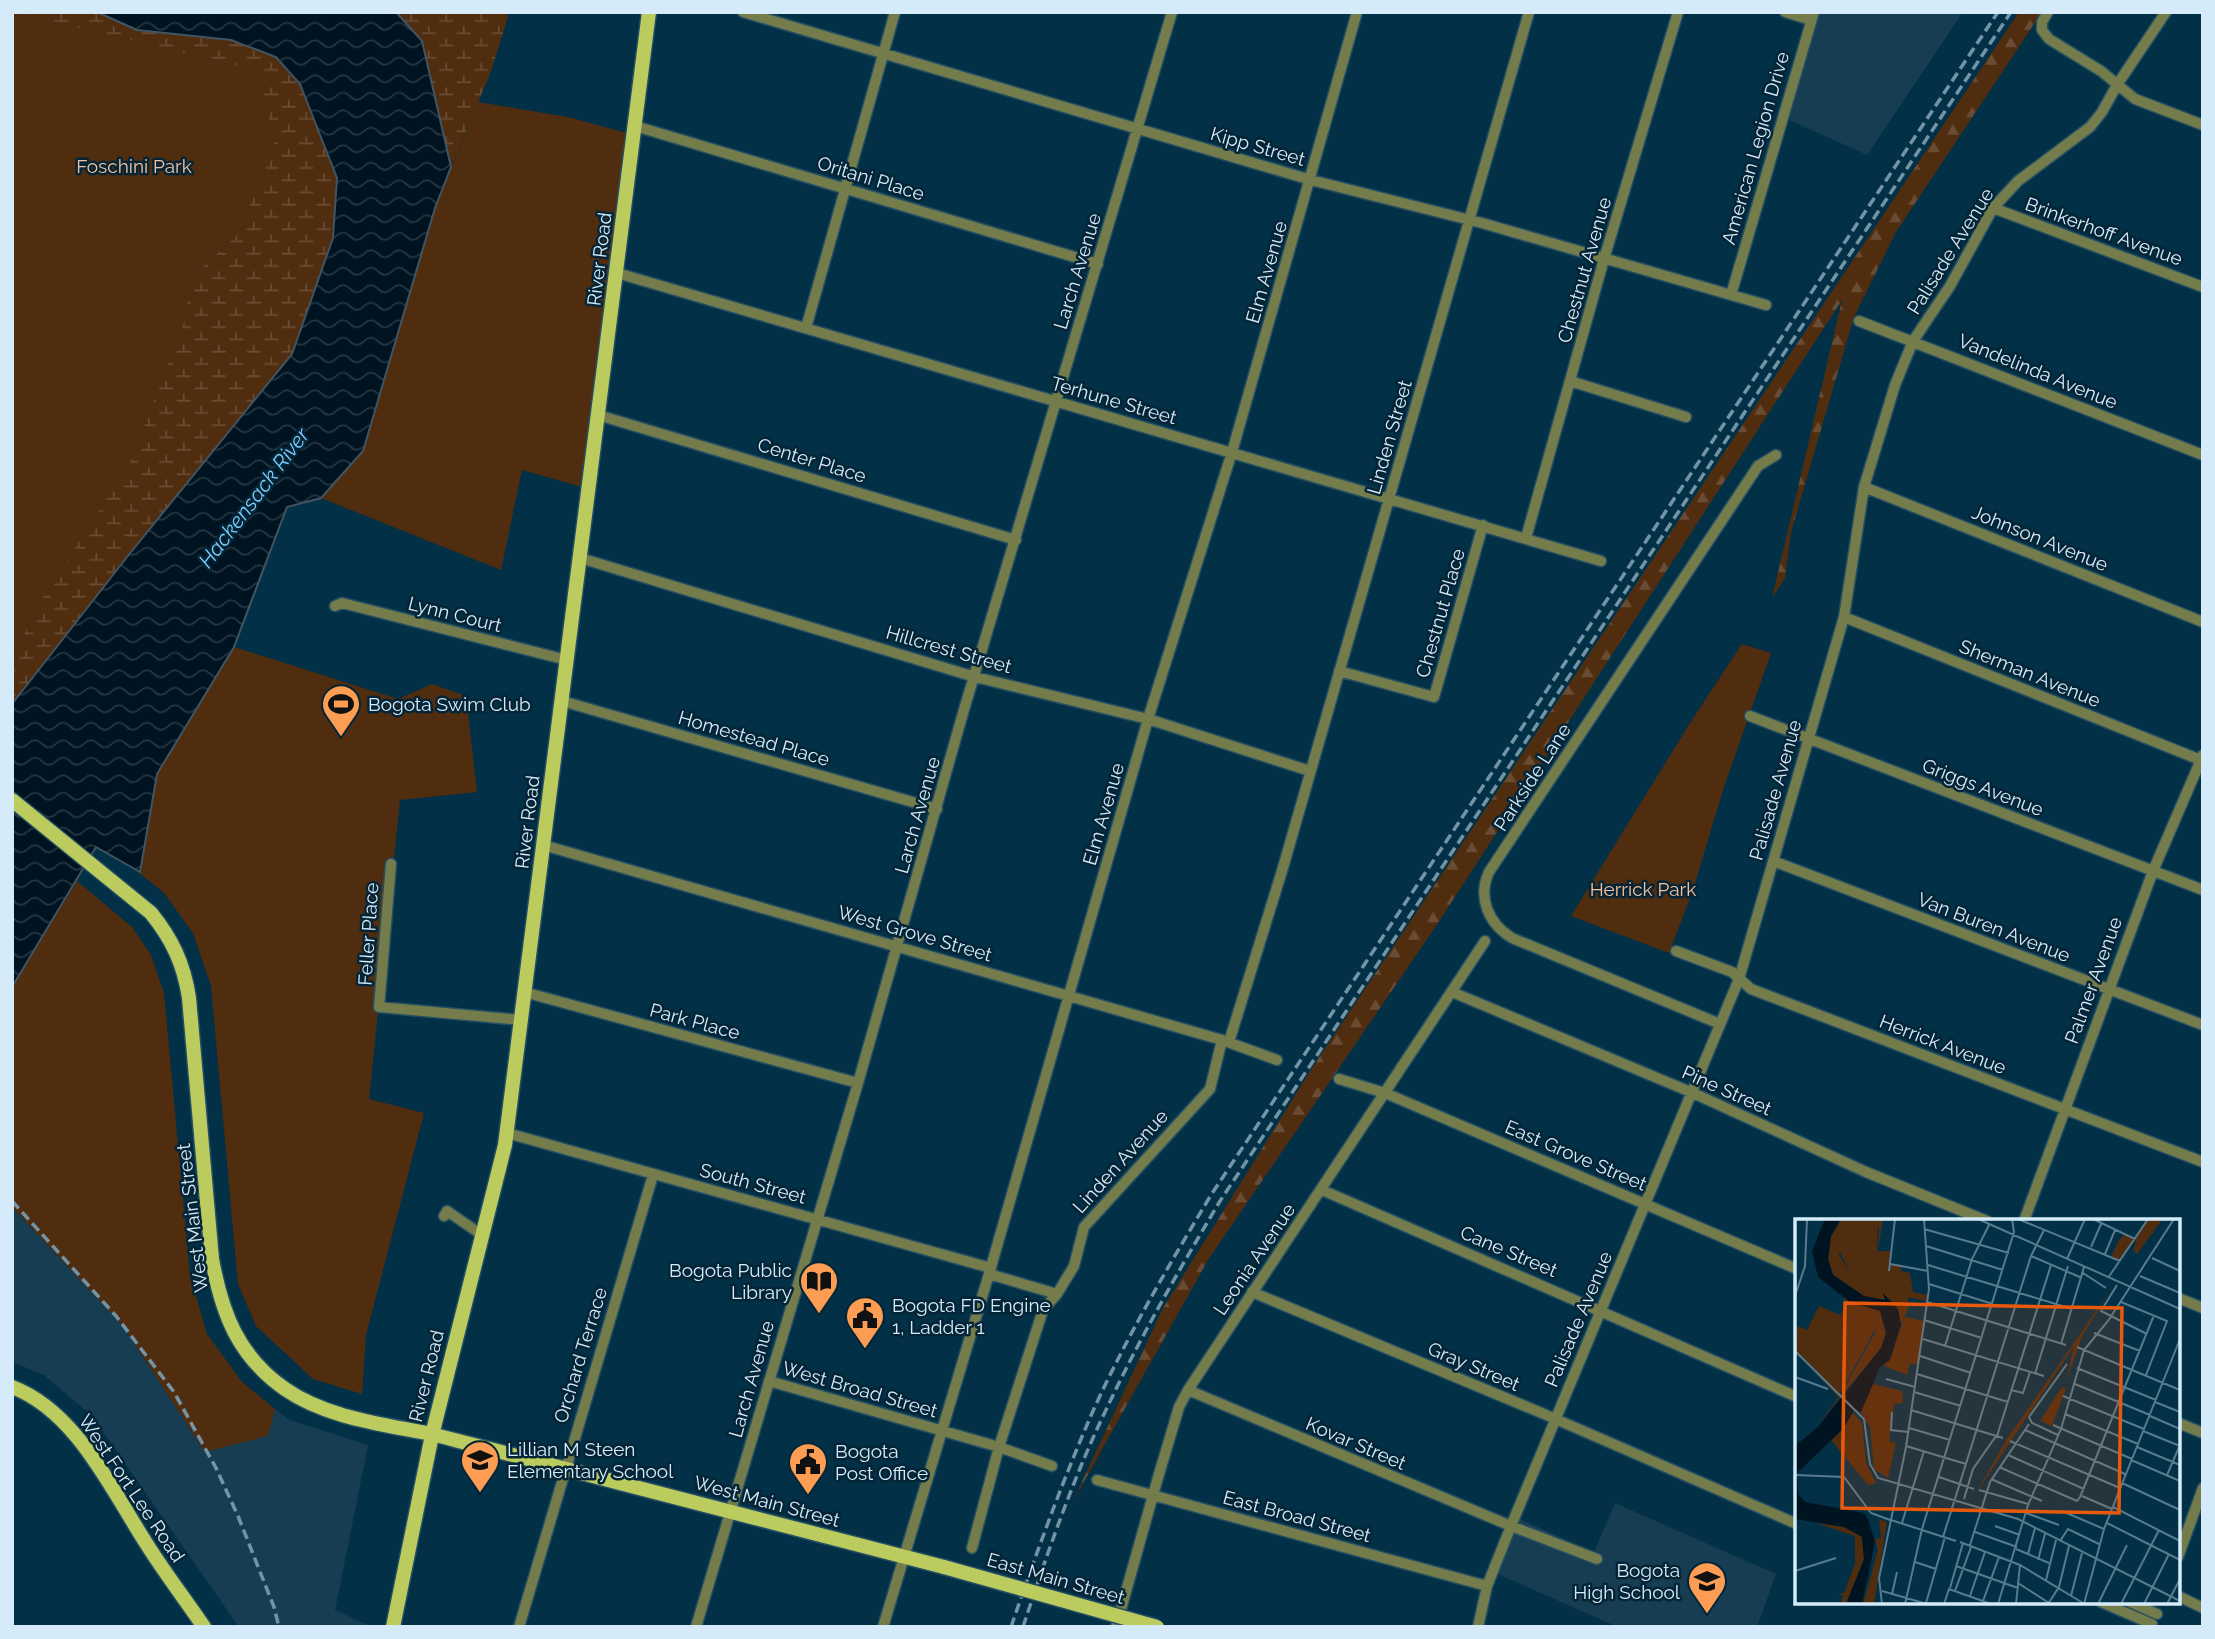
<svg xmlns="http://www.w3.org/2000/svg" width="2215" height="1639" font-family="Raleway,sans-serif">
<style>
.built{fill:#173d52}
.forest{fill:url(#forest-firs)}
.wetland{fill:url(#wetland-marsh)}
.green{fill:#512d10}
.water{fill:url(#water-waves);stroke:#405461;stroke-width:2}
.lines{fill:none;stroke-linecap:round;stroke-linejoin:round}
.minor-casing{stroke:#244e63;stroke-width:13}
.major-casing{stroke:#244e63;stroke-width:17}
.minor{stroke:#737c4a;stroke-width:10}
.major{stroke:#bbcb5e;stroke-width:14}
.rail{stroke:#7394a6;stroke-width:3.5;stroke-dasharray:10 5;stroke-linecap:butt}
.major-bridge-casing{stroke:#244e63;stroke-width:17;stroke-linecap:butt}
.major-bridge{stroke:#bbcb5e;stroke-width:14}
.labels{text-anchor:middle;stroke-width:5;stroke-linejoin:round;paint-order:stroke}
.street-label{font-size:19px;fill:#d5ebf9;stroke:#052537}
.park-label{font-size:19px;fill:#f6c19d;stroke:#052537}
.poi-label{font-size:19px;fill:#d5ebf9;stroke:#052537;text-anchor:start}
.water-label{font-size:21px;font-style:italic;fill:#7dccfc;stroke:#052537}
.inset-road{fill:none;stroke:#567b8e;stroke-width:2}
.view{fill:#e8590c;fill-opacity:0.15;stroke:#e8590c;stroke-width:3.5}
.inset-edge{fill:none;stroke:#d5ebf9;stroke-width:3.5}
</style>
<defs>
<pattern id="forest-firs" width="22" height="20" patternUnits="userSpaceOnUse" patternTransform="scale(1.75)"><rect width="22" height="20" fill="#512d10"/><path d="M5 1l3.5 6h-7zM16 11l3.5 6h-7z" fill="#694c34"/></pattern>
<pattern id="wetland-marsh" width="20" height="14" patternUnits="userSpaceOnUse" patternTransform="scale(1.75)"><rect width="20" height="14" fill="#512d10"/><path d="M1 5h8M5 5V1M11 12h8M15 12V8" fill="none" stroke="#694c34"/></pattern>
<pattern id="water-waves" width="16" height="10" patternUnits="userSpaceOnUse" patternTransform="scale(1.75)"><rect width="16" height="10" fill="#001320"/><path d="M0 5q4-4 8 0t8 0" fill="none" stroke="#243641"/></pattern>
</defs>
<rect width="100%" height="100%" fill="#023046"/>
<!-- built -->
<path class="built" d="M 1814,12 L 1963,12 L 1867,155 L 1783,117 Z
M 12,1207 L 123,1326 L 205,1452 L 268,1436 L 275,1409 L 290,1420 L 368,1445 L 335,1610 L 372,1627 L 239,1627 L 92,1416 L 44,1375 L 12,1362 Z
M 1615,1503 L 1776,1574 L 1757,1627 L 1618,1627 L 1493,1572 L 1515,1517 L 1594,1552 Z"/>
<!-- forest -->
<path class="forest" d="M 2019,12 L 2042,12 L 1896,232 L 1854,317 L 1791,532 L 1785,578 L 1772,598 L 1842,300 L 1438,923 L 1208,1260 L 1072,1503 L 1163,1308 L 1312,1068 Z"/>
<!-- wetland -->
<path class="wetland" d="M 23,12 L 97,12 L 137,30 L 231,40 L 276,57 L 300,84 L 337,178 L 333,238 L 292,354 L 131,552 L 12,704 L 12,658 L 188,312 L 185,283 L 238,234 Z
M 396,12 L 506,12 L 508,17 L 490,74 L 451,167 L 422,41 Z"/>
<!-- green -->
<path class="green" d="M 12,12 L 23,12 L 26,15 L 258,71 L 275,146 L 238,234 L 185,283 L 188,312 L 130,463 L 42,599 L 12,658 Z
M 478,102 L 568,117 L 634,135 L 589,489 L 522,470 L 501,570 L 321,498 L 363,451 L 435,208 Z
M 1742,644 L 1771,653 L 1724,787 L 1692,893 L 1669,953 L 1571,916 L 1690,723 Z
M 234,647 L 398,699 L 432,684 L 466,696 L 477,792 L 400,800 L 369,1099 L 424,1113 L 366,1335 L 362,1394 L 313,1379 L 256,1326 L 238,1284 L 211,986 L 193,933 L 164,893 L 137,871 L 141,871 L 157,774 Z
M 77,881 L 132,927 L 151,955 L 164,993 L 190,1276 L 207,1334 L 242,1382 L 275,1409 L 268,1436 L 205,1452 L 123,1326 L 12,1207 L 12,987 Z"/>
<!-- water -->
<path class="water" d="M 97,12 L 396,12 L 422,41 L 451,167 L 435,208 L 363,451 L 321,498 L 287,507 L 234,647 L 157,774 L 140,872 L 96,847 L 12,987 L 12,704 L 131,552 L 292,354 L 333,238 L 337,178 L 300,84 L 276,57 L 231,40 L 137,30 Z"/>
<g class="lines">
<defs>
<path id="minor" d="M 743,12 L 1311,180 L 1482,223 L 1766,305
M 1785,12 L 1811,20
M 2048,12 L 2042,22 L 2042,30 L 2049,39 L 2101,71 L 2135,99 L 2203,125
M 635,126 L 1098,264
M 1993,208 L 2203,287
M 617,273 L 1601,561
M 1731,295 L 1814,12
M 1859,321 L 2203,455
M 806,328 L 895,12
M 1570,381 L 1686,417
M 598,415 L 1016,540
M 1864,487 L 2203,622
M 1526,538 L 1604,259 L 1678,12
M 580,558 L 975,677 L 1148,719 L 1310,771
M 335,606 L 342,603 L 567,660
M 1844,617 L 2203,761
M 1339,671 L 1434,697 L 1483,525
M 562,701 L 937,809
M 1750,716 L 2203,890
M 543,845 L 1222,1040 L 1277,1060
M 1773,861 L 2203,1025
M 391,864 L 379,1007 L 521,1020
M 1676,951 L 1732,972 L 1751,989 L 2203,1162
M 524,992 L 858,1083
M 1452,992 L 1693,1093 L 1866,1172 L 1987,1221
M 1720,1024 L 1512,938 C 1489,924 1477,898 1489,872 L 1758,466 L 1776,455
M 1229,1042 L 1282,871 L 1529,12
M 1339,1079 L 1385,1093 L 1797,1269
M 507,1133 L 991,1268
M 1322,1190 L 1797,1397
M 444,1216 L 447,1211 L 482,1235
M 2024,1221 L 2153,871 L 2203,755
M 989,1274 L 1057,1294
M 1252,1292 L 1544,1414 L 1797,1524
M 2178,1298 L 2203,1308
M 769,1381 L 999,1447 L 1052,1466
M 1188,1390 L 1511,1526 L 1597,1559
M 2178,1423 L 2203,1433
M 1097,1480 L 1487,1586
M 972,1548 L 999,1447 L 1043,1310 L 1057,1294 L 1074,1266 L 1084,1227 L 1210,1089 L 1222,1040
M 2178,1557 L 2203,1488
M 2178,1596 L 2203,1608
M 2101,1602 L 2152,1624
M 2130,1602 L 2157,1614
M 519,1627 L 653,1175
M 696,1627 L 858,1083 L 963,713 L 1172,12
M 883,1627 L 989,1274 L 1148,719 L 1232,452 L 1357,12
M 1116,1627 L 1157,1481 L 1179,1407 L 1188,1390 L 1485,941
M 1478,1627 L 1487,1586 L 1511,1526 L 1739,979 L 1844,617 L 1864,487 L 1895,385 L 1913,341 L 1950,286 L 1993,208 L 2018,181 L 2090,127 L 2102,112 L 2117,85 L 2166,12"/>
<path id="major" d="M 12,800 L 151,913 C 172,939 184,964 189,998 L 212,1259 C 222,1314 238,1356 285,1389 C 327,1418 382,1424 431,1434 C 448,1438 465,1443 482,1447 C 636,1487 790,1528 944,1567
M 12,1387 C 76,1411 111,1489 146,1543 C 164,1572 185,1599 204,1627
M 393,1627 L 432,1435 L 505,1145 L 649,12"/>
</defs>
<!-- minor casing -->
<use href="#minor" class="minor-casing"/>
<!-- major casing -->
<use href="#major" class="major-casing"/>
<!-- minor -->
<use href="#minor" class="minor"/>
<!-- major -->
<use href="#major" class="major"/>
<!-- rail -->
<path class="rail" d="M 12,1201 L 116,1316 L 174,1392 L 216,1468 L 238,1516 L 274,1607 L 279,1627
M 1011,1627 C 1036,1554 1062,1482 1093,1411 C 1127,1336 1169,1265 1211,1195 L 1998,12
M 1023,1627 C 1047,1554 1072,1481 1105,1412 C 1139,1339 1179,1270 1220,1201 L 2011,12"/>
<defs>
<path id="major-bridge" d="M 944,1567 L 1157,1627"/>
</defs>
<!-- major-bridge casing -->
<use href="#major-bridge" class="major-bridge-casing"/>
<!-- major-bridge -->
<use href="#major-bridge" class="major-bridge"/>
</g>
<!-- icons -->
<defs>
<symbol id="stadium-pin" viewBox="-11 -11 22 30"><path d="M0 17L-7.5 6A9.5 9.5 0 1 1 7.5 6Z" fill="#fc9d53" stroke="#052537"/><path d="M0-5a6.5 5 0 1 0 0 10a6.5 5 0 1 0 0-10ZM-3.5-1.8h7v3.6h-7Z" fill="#111"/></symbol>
<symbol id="library-pin" viewBox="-11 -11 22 30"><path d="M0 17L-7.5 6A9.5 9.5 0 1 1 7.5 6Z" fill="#fc9d53" stroke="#052537"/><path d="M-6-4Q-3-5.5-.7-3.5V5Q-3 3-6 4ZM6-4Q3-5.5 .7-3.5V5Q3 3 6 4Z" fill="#111"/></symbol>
<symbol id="civic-pin" viewBox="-11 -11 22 30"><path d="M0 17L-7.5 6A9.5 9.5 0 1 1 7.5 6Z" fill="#fc9d53" stroke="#052537"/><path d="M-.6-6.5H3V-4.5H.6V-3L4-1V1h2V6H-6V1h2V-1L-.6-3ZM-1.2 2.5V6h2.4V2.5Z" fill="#111"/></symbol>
<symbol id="school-pin" viewBox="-11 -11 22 30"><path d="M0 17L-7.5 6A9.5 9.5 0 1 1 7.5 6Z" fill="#fc9d53" stroke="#052537"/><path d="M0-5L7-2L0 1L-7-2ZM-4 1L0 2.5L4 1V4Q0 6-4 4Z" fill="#111"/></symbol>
</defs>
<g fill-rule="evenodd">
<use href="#stadium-pin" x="319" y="682" width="44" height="60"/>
<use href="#library-pin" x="797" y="1259" width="44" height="60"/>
<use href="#civic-pin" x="843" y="1294" width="44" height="60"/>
<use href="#school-pin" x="458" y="1438" width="44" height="60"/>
<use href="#civic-pin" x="786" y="1440" width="44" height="60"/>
<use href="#school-pin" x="1685" y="1559" width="44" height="60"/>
</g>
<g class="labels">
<!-- street labels -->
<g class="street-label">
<text transform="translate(1258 146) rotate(16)" y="7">Kipp Street</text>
<text transform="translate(1755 148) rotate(-74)" y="7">American Legion Drive</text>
<text transform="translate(871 178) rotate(17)" y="7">Oritani Place</text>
<text transform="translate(2104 231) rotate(20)" y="7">Brinkerhoff Avenue</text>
<text transform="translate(1950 251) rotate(-58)" y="7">Palisade Avenue</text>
<text transform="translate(599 259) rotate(-83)" y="7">River Road</text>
<text transform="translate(1584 270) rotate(-74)" y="7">Chestnut Avenue</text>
<text transform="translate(1077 271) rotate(-73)" y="7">Larch Avenue</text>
<text transform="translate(1266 272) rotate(-74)" y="7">Elm Avenue</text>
<text transform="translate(2038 371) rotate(22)" y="7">Vandelinda Avenue</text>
<text transform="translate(1114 400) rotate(16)" y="7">Terhune Street</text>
<text transform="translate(1389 437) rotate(-74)" y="7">Linden Street</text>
<text transform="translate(812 460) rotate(17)" y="7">Center Place</text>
<text transform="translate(2040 538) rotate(22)" y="7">Johnson Avenue</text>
<text transform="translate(1440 613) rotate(-74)" y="7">Chestnut Place</text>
<text transform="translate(455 614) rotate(14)" y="7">Lynn Court</text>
<text transform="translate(949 649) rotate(16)" y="7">Hillcrest Street</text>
<text transform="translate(2030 673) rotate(22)" y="7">Sherman Avenue</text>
<text transform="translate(754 738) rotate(16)" y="7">Homestead Place</text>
<text transform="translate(1532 777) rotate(-57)" y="7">Parkside Lane</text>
<text transform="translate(1983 787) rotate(21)" y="7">Griggs Avenue</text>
<text transform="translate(1775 790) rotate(-74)" y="7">Palisade Avenue</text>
<text transform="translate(1103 814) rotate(-74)" y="7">Elm Avenue</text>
<text transform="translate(917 815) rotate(-74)" y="7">Larch Avenue</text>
<text transform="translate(527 822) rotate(-83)" y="7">River Road</text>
<text transform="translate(1994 927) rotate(21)" y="7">Van Buren Avenue</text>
<text transform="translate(915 933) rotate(16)" y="7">West Grove Street</text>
<text transform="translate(368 934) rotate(-86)" y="7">Feller Place</text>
<text transform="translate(2093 980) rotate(-70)" y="7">Palmer Avenue</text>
<text transform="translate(695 1021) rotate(15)" y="7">Park Place</text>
<text transform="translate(1943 1044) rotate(21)" y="7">Herrick Avenue</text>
<text transform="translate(1727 1090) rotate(24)" y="7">Pine Street</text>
<text transform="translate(1576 1155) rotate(23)" y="7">East Grove Street</text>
<text transform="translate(1120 1161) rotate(-48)" y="7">Linden Avenue</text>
<text transform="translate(753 1183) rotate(15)" y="7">South Street</text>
<text transform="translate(192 1218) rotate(-97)" y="7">West Main Street</text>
<text transform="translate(1509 1251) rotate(23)" y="7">Cane Street</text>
<text transform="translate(1254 1259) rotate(-56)" y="7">Leonia Avenue</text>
<text transform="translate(1578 1319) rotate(-67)" y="7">Palisade Avenue</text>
<text transform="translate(580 1355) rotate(-73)" y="7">Orchard Terrace</text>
<text transform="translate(1474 1366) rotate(23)" y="7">Gray Street</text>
<text transform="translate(426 1376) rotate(-76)" y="7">River Road</text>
<text transform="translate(751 1379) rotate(-74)" y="7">Larch Avenue</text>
<text transform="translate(860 1389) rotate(16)" y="7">West Broad Street</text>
<text transform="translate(1356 1443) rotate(23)" y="7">Kovar Street</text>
<text transform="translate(132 1488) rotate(56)" y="7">West Fort Lee Road</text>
<text transform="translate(767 1501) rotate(15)" y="7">West Main Street</text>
<text transform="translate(1297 1516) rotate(15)" y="7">East Broad Street</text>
<text transform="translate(1056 1578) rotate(16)" y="7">East Main Street</text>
</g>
<!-- park labels -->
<g class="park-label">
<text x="134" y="173">Foschini Park</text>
<text x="1643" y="896">Herrick Park</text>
</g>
<!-- poi labels -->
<g class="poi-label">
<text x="368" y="711">Bogota Swim Club</text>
<text x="792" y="1277" text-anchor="end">Bogota Public<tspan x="792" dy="22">Library</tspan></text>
<text x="892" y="1312">Bogota FD Engine<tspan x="892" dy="22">1, Ladder 1</tspan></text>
<text x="507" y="1456">Lillian M Steen<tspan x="507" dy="22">Elementary School</tspan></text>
<text x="835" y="1458">Bogota<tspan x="835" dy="22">Post Office</tspan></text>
<text x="1680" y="1577" text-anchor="end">Bogota<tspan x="1680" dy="22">High School</tspan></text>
</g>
<!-- water labels -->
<g class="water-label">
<text transform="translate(254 498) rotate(-53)" y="7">Hackensack River</text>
</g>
</g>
<!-- overview -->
<g transform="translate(1795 1219)">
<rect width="385" height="385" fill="#023046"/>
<path d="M 52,0 L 88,0 L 83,32 L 84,8 L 59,6 L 52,29 L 80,35 L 94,54 L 55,54 L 43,29 ZM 353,0 L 368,0 L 342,35 L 338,31 L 342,19 L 325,42 L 316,38 L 324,21 L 330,15 L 340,20 ZM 320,65 L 287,117 L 271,163 L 279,127 L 181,274 L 212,220 ZM 84,300 L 92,303 L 79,385 L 68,385 L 83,331 L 80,320 L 86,319 Z" fill="#512d10"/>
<path d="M 46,0 L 52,0 L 44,36 L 55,54 L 94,54 L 111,67 L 114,87 L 106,106 L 103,90 L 69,77 L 38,56 L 33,40 L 36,17 ZM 47,76 L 85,92 L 91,114 L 86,129 L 20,209 L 46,175 L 80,114 L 82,93 L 53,86 ZM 21,304 L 49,308 L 67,318 L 69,340 L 51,385 L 46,385 L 48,376 L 43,375 L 49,374 L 60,345 L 60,317 Z" fill="#512d10"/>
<path d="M 60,1 L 83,2 L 82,32 L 96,32 L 95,44 L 107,46 L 106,52 L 115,54 L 118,73 L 133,76 L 132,82 L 111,78 L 111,67 L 97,59 L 80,35 L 51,29 ZM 52,84 L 82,93 L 84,103 L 43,178 L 0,132 L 0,116 L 3,107 L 12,111 L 24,87 L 45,96 ZM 110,98 L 129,102 L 123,146 L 115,144 L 112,156 L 89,147 ZM 78,165 L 107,172 L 108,184 L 99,185 L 94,222 L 101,224 L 93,259 L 79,250 L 75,208 L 66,193 ZM 267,168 L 271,169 L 257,207 L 245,202 ZM 58,194 L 67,204 L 71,244 L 81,264 L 73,266 L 36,221 Z" fill="#512d10"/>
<path d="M 30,0 L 46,0 L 36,17 L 33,40 L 38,56 L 69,77 L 90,81 L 88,74 L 103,90 L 106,106 L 95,141 L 85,148 L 66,193 L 60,190 L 48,210 L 2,254 L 3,275 L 10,283 L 69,294 L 73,300 L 80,323 L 67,385 L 51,385 L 69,340 L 67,318 L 49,308 L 0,300 L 0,227 L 23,208 L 86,129 L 91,114 L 85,92 L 55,83 L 23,58 L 17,32 Z" fill="#001320"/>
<path class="inset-road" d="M 183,0 L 385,90M 223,0 L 325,42M 298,0 L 340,20M 129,10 L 214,34M 131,27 L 208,51M 296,28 L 306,5M 310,35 L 320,11M 236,37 L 287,59M 357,39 L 385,52M 272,40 L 290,0M 95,45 L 133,52M 133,46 L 277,90M 94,52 L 100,0M 288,54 L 311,69M 345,57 L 385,74M 313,59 L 353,0M 134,65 L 198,85M 322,66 L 306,92 L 352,115M 0,77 L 10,47 L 12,0M 132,83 L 271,126M 326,83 L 372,102 L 351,156M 129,101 L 187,119M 299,114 L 345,132M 128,120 L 249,157M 266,125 L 289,48M 150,127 L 177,40 L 194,6M 282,128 L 385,171M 0,132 L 69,200 L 75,245 L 83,259 L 223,300 L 385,382M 125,137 L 176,154M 282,149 L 361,181M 122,155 L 213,183M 240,155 L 273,47M 0,158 L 33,170M 91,160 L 120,168M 280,165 L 355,196M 216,171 L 228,174 L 235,153M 119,173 L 166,187M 268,177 L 349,210M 360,183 L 385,193M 116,191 L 208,219M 97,193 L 96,211 L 113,213M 270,195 L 343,225M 355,197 L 385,210M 258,206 L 337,240M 114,209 L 155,221M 230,211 L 330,255M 348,212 L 385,227M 263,216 L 237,204 L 234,198 L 272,145M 202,217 L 256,46M 215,222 L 325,269M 111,227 L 171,245M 342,228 L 385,246M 213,236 L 289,270M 336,241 L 385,262M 204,248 L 282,282 L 285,278M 0,256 L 49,258 L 76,294 L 95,301M 372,256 L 385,226M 144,258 L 179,270M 196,260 L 247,282M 327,264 L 385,291M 184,271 L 233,285M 287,277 L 317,290M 285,278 L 359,96M 169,280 L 178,250 L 201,217M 318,288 L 385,322M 267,292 L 309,310M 231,294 L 264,306M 96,301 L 161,322M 107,304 L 129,232M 312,304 L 385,341M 200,307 L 225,316M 180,313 L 222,328M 148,318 L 236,37 L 249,11M 265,322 L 273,310 L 304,325M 165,323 L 225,346 L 288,384M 175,326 L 195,263 L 234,205M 221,330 L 254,344M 233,335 L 240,309M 243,341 L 250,315M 120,343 L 141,350M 161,347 L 223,369M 0,352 L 41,339M 251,361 L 261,321M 223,364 L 254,384M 155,369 L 168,324M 87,372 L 132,385M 160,372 L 176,328M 97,375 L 102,353M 175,377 L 190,333M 276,377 L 287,334M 188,382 L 204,338M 131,384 L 150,318M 87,385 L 84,359 L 111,228 L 134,70 L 129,0M 110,385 L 127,310 L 219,13 L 217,0M 149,385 L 154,370 L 196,385M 203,385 L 233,286 L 266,210 L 289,131 L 313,102 L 379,0M 221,385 L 225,346M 253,385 L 264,368 L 274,327M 289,385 L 309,310 L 385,120M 303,385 L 332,326M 326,385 L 364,311M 349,385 L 374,335M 372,385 L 385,360"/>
<path class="view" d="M 50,84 L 327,89 L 324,294 L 47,289 Z"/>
<rect width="385" height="385" class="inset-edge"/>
</g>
<!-- border -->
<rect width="2215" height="1639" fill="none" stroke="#d5ebf9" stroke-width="28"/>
</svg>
